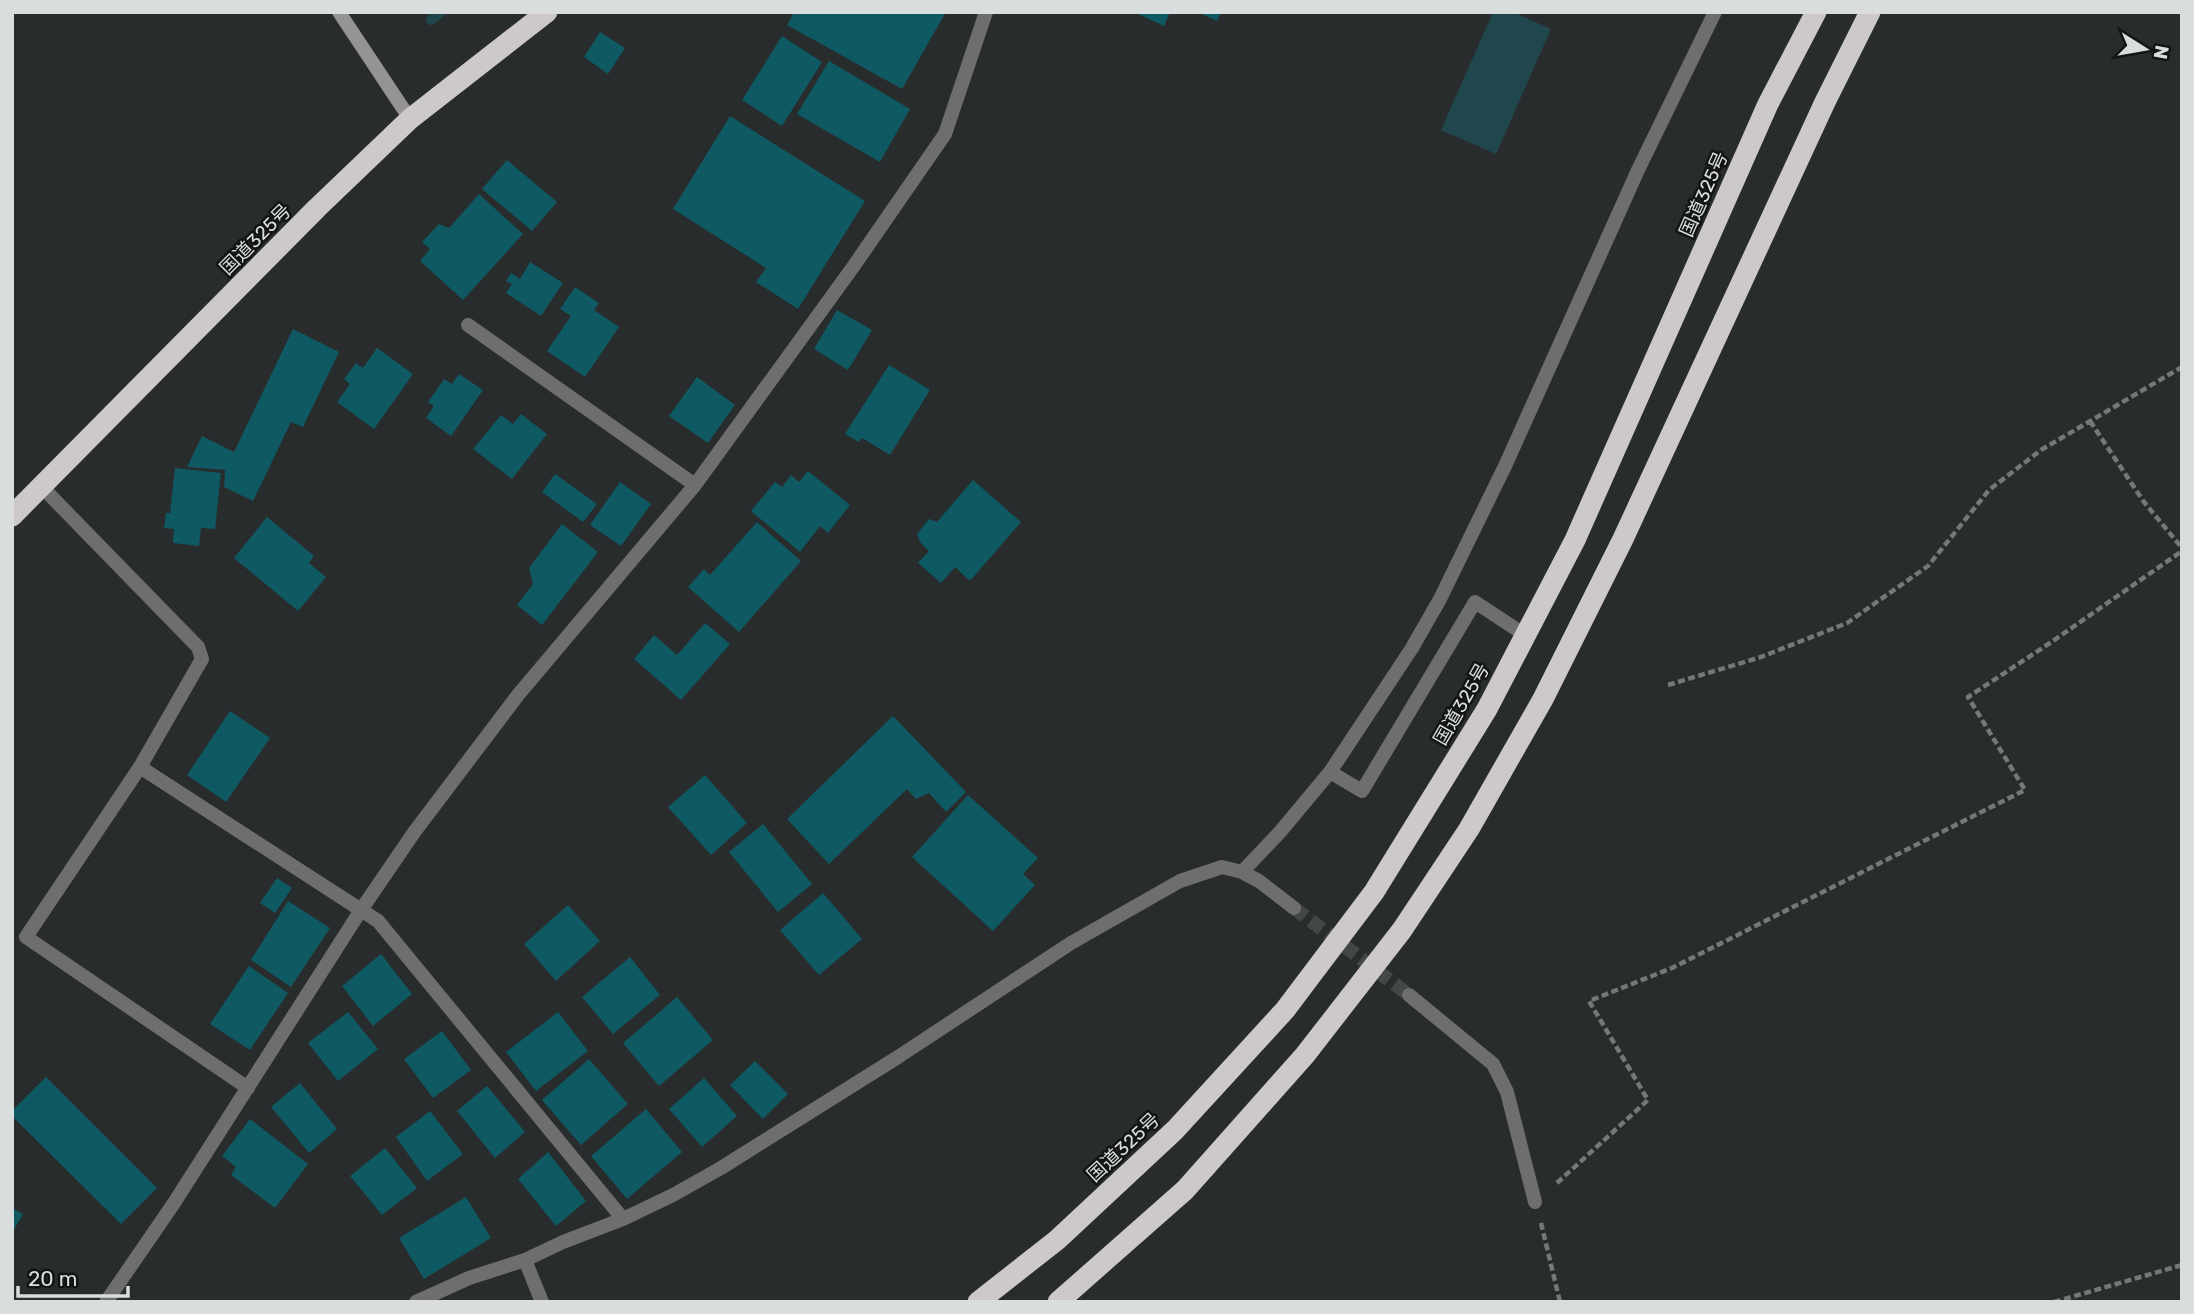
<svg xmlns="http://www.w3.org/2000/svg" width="2194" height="1314" font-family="Rubik,'Noto Sans JP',sans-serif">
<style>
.water{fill:#20474d}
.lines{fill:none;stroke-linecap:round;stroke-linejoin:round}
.stream{stroke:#20474d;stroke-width:10}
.building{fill:#0e5962}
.street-tunnel{stroke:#444747;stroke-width:14;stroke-dasharray:14 7;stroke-linecap:butt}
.path{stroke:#757878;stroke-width:4.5;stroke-dasharray:7 3.5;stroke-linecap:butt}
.street{stroke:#6f6e6f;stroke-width:14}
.secondary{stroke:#959394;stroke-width:14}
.highway{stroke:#cdc9cb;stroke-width:21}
.labels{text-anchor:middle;stroke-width:5;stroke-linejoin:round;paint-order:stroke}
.street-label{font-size:19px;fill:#dadddd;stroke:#131415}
</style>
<rect width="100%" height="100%" fill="#292c2d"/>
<!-- water -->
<path class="water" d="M 1493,12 L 1513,12 L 1551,29 L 1496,154 L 1441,130 Z"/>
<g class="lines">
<!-- stream -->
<path class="stream" d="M 431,20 L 441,12"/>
</g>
<!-- building -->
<path class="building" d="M 794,12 L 946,12 L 902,89 L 787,25 Z
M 1134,12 L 1170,12 L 1164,26 Z
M 1198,12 L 1221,12 L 1217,21 Z
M 600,32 L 625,48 L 608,74 L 584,57 Z
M 782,36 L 822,62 L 782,126 L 742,100 Z
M 829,61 L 910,109 L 880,162 L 797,114 Z
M 730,116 L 865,201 L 798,309 L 756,282 L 766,268 L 673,209 Z
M 507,160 L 557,202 L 532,231 L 482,189 Z
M 479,194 L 523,234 L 463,300 L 420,261 L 430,249 L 422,242 L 439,224 L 449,228 Z
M 530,262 L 563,283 L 541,316 L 506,293 L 512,284 L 506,281 L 511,273 L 520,279 Z
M 575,287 L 599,303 L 594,310 L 619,327 L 585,377 L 547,351 L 571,316 L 560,309 Z
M 837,310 L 872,330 L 848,370 L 814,349 Z
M 293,329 L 339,352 L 303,427 L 291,422 L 253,501 L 224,487 L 225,470 L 187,467 L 202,436 L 234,452 Z
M 377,348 L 413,374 L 374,429 L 337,402 L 350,384 L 344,379 L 356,363 L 363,368 Z
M 889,365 L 930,390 L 890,455 L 862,438 L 859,442 L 845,434 Z
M 459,374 L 483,390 L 451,436 L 426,418 L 434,406 L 428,402 L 444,379 L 452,384 Z
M 697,377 L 735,405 L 708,443 L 669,416 Z
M 521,414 L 547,434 L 512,479 L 473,449 L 501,415 L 513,424 Z
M 175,468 L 221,473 L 215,529 L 201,528 L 199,546 L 173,543 L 174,529 L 164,528 L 166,513 L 170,513 Z
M 808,471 L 850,505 L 828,533 L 820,526 L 800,552 L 751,511 L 775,482 L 782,487 L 791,475 L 799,482 Z
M 555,474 L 597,504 L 583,522 L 542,492 Z
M 973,480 L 1021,522 L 970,581 L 955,567 L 941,583 L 918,563 L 929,551 L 920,542 L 917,534 L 929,519 L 937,522 Z
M 620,482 L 651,504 L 621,546 L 590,525 Z
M 267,517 L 314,556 L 309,563 L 326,577 L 298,611 L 234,558 Z
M 757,522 L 801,561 L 739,632 L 688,587 L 704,569 L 710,575 Z
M 562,524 L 598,552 L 542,625 L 517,605 L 533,584 L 529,568 Z
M 705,623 L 730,644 L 681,700 L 634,659 L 654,635 L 677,655 Z
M 230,711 L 270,738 L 226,802 L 187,775 Z
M 893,716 L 966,792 L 946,812 L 929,793 L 916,799 L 907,789 L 829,864 L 787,819 Z
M 705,775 L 747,823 L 711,855 L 668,807 Z
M 968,795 L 1038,858 L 1023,874 L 1035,885 L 993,931 L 912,857 Z
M 763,824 L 812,884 L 778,912 L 729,852 Z
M 277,878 L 292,888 L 275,913 L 260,903 Z
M 823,893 L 862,939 L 819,975 L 780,930 Z
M 288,901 L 330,928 L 291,987 L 251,960 Z
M 568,905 L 600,941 L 556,981 L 524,944 Z
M 381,954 L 412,994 L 373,1026 L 342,986 Z
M 630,957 L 660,995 L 613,1034 L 582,997 Z
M 249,966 L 288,993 L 250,1050 L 210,1024 Z
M 677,997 L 713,1040 L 659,1086 L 623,1043 Z
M 348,1012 L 378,1049 L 338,1081 L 308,1043 Z
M 558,1012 L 588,1051 L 536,1091 L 506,1052 Z
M 442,1031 L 471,1070 L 433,1098 L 404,1059 Z
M 589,1059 L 628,1104 L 581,1145 L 542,1100 Z
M 755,1061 L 788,1094 L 763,1119 L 730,1085 Z
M 46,1077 L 157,1188 L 121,1224 L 12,1116 L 12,1111 Z
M 704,1078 L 737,1116 L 702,1147 L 669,1109 Z
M 300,1083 L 337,1129 L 309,1153 L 271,1107 Z
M 487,1086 L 525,1132 L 495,1158 L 457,1111 Z
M 646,1109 L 682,1152 L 627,1199 L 591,1156 Z
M 430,1111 L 463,1154 L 427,1181 L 396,1137 Z
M 250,1119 L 308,1164 L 275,1208 L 231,1175 L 236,1167 L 222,1156 Z
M 385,1148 L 417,1188 L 382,1215 L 350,1176 Z
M 548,1152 L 586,1201 L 556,1226 L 518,1179 Z
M 466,1197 L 491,1238 L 424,1279 L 399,1238 Z
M 12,1208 L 23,1214 L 12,1233 Z"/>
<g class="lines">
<!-- street-tunnel -->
<path class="street-tunnel" d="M 1294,908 L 1409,995"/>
<!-- path -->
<path class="path" d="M 2090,421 L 2144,502 L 2182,548
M 1668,685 L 1761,657 L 1847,623 L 1928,566 L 1989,490 L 2041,450 L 2182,367
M 1557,1183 L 1648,1100 L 1589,1001 L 1672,968 L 2025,790 L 1968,697 L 2050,643 L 2182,551
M 1541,1223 L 1560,1302
M 2054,1302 L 2182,1265"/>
<!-- street -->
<path class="street" d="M 468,325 L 695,485
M 42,487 L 198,647 L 202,659 L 140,767 L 26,937 L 248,1088
M 140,767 L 378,921 L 623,1219
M 1330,772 L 1362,791 L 1475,602 L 1525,635
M 1242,872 L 1280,832 L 1330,772 L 1412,648 L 1440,599 L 1506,464 L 1638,170 L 1715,12
M 1409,995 L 1493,1064 L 1507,1092 L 1535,1202
M 525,1260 L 542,1302
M 106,1302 L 174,1203 L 361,910 L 415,831 L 518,695 L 695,485 L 853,267 L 945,134 L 986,12
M 416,1302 L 469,1278 L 525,1260 L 563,1242 L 623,1219 L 673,1195 L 721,1168 L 898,1057 L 1071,943 L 1180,881 L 1222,867 L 1242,872 L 1259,881 L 1294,908"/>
<!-- secondary -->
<path class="secondary" d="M 339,12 L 410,119"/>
<!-- highway -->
<path class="highway" d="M 12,516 L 317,208 L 410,119 L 547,12
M 978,1302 L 1057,1240 L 1175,1130 L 1285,1010 L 1374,892 L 1487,709 L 1575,540 L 1768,104 L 1816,12
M 1058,1302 L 1185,1190 L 1305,1055 L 1402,930 L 1469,829 L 1543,699 L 1623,539 L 1825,102 L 1870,12"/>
</g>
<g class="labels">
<!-- street labels -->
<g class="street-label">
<text transform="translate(1703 194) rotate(-66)" y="7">国道325号</text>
<text transform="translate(255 239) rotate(-45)" y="7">国道325号</text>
<text transform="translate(1461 704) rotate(-60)" y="7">国道325号</text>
<text transform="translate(1123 1147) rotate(-43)" y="7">国道325号</text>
</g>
</g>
<!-- border -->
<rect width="2194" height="1314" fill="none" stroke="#dadddd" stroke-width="28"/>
<!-- north arrow -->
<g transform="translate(2145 49) rotate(101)" stroke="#131415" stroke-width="5" paint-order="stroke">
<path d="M0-5L12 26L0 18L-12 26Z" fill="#dadddd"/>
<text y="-10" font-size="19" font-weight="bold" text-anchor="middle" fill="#dadddd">N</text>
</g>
<!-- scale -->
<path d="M18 1286v10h110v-10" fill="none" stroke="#dadddd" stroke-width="3.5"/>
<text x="28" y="1286" font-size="21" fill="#dadddd" stroke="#131415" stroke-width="5" paint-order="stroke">20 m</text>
</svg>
